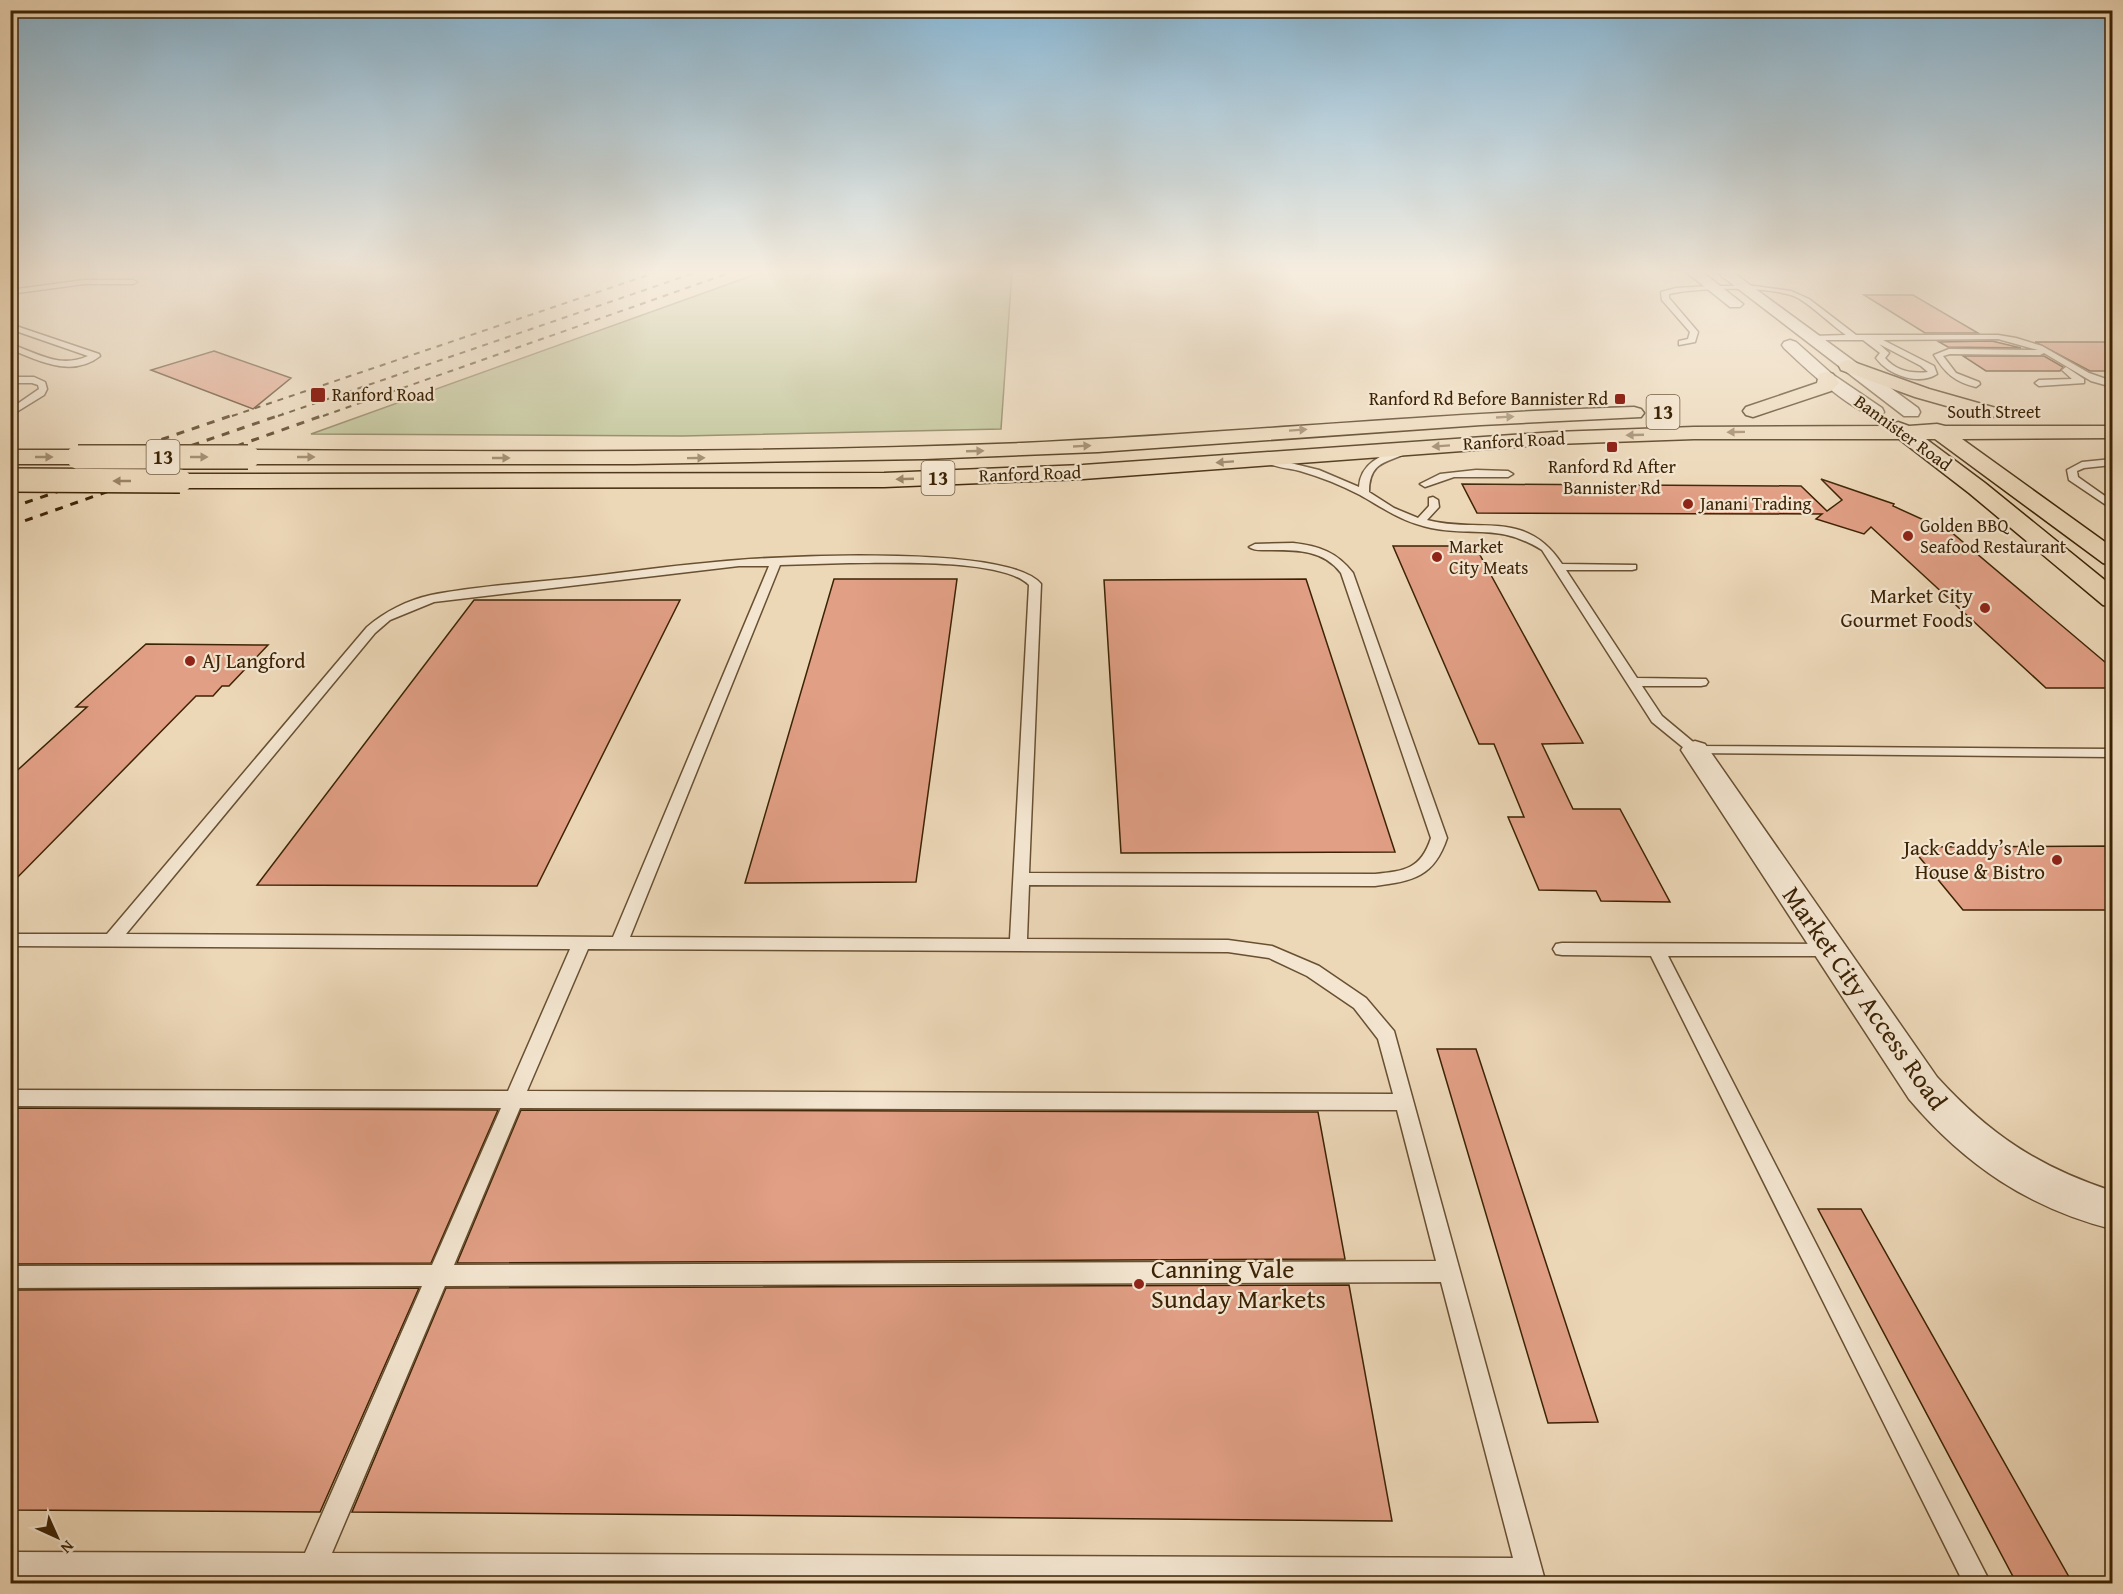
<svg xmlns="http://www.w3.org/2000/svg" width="2123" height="1594" font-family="'Gentium Book Plus',serif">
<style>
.green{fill:#b8be8e;stroke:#7a7049;stroke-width:1.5}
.building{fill:#e19f85;stroke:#3c2304;stroke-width:1.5}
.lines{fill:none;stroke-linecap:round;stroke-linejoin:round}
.service-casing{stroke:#685031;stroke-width:3}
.minor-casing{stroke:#685031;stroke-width:3}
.primary-casing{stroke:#3c2304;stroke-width:3}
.service{fill:#f3e5d0;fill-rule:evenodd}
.minor{fill:#f3e5d0;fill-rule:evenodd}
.primary{fill:#ecd7b7;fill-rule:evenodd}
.rail-far1{stroke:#3c2304;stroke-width:2;stroke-dasharray:6 6;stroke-linecap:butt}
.rail{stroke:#3c2304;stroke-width:3;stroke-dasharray:8 8;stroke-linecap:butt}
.primary-bridge-casing{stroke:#3c2304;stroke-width:26;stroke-linecap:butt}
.primary-bridge{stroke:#ecd7b7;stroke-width:23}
.oneway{fill:#947d5e}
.poi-dot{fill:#8f2418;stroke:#f3e5d0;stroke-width:2}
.labels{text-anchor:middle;stroke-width:4.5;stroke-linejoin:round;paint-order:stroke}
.far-poi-label{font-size:18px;fill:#3c2304;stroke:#f3e5d0;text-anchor:start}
.far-street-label{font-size:18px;fill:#3c2304;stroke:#f3e5d0}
.shield{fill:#f3e5d0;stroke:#735d41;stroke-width:1.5}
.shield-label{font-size:20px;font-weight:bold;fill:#3c2304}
.poi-label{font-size:21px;fill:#3c2304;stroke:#f3e5d0;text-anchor:end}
.near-street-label{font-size:26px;fill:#3c2304;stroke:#f3e5d0}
.near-poi-label{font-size:26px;fill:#3c2304;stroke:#f3e5d0;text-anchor:start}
</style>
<rect width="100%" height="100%" fill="#ecd7b7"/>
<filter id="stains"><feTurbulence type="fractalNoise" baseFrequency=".00333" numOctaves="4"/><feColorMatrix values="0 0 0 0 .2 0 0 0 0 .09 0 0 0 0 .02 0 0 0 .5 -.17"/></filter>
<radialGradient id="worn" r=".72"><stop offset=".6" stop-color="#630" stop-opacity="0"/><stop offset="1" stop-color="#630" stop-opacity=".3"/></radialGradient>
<!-- green -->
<path class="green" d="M 765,271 L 1012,271 L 1001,429 L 682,436 L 311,434 Z"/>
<!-- building -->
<path class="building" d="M 1864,295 L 1913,295 L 1978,333 L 1925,333 Z
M 1992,341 L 2021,348 L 1948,347 L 1939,342 Z
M 2035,342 L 2112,342 L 2112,371 L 2090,371 Z
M 214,351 L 291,378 L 253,409 L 151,370 Z
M 1963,356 L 2044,356 L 2063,367 L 2060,371 L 1986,371 Z
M 1821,479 L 1894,504 L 1893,506 L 1937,526 L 1944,526 L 2112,668 L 2112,688 L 2046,688 L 1871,527 L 1864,534 L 1816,519 L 1822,514 L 1477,513 L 1462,484 L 1801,486 L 1827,511 L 1842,500 Z
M 1393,546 L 1475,546 L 1583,743 L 1542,744 L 1573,809 L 1620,809 L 1670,902 L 1601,901 L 1596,891 L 1539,890 L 1508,817 L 1524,817 L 1494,744 L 1479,744 Z
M 834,579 L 957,579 L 916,882 L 745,883 Z
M 1306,579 L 1395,852 L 1121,853 L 1104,580 Z
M 474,600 L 680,600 L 537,886 L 257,885 Z
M 146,644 L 268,645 L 229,686 L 222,686 L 213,696 L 196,696 L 10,885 L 10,777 L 87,707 L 76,707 Z
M 2112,846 L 2112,910 L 1963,910 L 1911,847 Z
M 1437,1049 L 1476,1049 L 1598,1422 L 1548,1423 Z
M 10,1108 L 498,1110 L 431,1263 L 10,1264 Z
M 521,1110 L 1318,1112 L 1345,1259 L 457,1263 Z
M 1818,1209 L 1861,1209 L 2073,1584 L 2017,1584 Z
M 1349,1285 L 1392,1521 L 352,1512 L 446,1288 Z
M 419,1288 L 320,1512 L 10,1510 L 10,1290 Z"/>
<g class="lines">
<defs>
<path id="service" d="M 84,280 L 133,280 L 137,282 L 133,284 L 84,284 L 10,294 L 10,290 Z
M 1712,286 L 1754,286 L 1791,291 L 1809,299 L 1856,335 L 1998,335 L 2016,338 L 2042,346 L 2089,373 L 2112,381 L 2112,387 L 2091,381 L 2044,353 L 2040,355 L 1950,354 L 1943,356 L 1956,373 L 1979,382 L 1980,384 L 1976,387 C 1955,382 1945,373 1934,355 L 1949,349 L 2038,350 L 1998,339 L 1883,340 L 1934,366 L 1937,374 C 1919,386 1888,375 1876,358 L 1880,353 L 1863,340 L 1810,340 L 1810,336 L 1813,336 L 1846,335 C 1830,324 1815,308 1798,298 C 1772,285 1698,288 1669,294 L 1669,298 L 1698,332 L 1695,342 L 1679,345 L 1679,341 L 1688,339 L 1690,332 L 1662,300 L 1661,292 L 1676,288 ZM 1879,344 L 1921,366 L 1928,372 C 1912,374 1896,371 1885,358 L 1889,353 Z
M 10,324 L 99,354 L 100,356 C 72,378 39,361 10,349 L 10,344 C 38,353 59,369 88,356 L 10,329 Z
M 2066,367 L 2084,379 L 2084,383 L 2039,386 L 2035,383 L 2039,380 L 2072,379 L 2062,370 Z
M 10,377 L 34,377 L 45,382 L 47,389 L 44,395 L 10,416 L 10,409 L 39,389 L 38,385 L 32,383 L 10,383 Z
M 1407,446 L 1415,448 C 1394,464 1369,456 1369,492 L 1394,508 L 1418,518 L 1429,506 L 1429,498 L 1433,497 L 1438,500 L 1439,507 L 1427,520 C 1479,534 1525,508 1562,564 L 1636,565 L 1636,569 L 1632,570 L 1566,570 L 1637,678 L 1706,679 L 1708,682 L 1706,685 L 1701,686 L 1642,686 L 1662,716 L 1698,746 L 2112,749 L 2112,757 L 1690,753 L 1652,722 L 1542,550 C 1498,523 1476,537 1431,528 C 1402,522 1385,509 1360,495 C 1341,485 1321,477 1300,471 C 1289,468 1270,467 1261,460 L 1266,457 L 1319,470 L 1359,487 C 1361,460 1386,454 1407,446 Z
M 2112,459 L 2112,465 L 2084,468 L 2077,471 L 2078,477 L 2112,501 L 2112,509 L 2069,480 L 2067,470 L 2082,462 Z
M 1476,470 L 1508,471 L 1513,474 L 1508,477 L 1454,477 L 1425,487 L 1420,484 L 1440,474 Z
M 1293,543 C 1319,546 1337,552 1353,573 L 1447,838 C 1434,877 1413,881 1375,886 L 1029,885 L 1027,939 L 1228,940 L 1272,946 L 1319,966 L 1366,998 L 1394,1031 L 1546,1584 L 320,1580 L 319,1584 L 292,1584 L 293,1579 L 10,1578 L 10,1552 L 305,1553 L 422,1286 L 10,1288 L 10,1266 L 432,1265 L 501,1108 L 10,1106 L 10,1090 L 508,1091 L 570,949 L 10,946 L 10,934 L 107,934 L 367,627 C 384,612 408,600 431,595 C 478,586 527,583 575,578 C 629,572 684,564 738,560 C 791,556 1010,545 1041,584 L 1029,873 L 1375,874 C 1405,871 1421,869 1431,838 L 1341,573 C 1323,549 1295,550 1267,550 C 1260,550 1255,551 1249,547 L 1255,544 ZM 849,563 C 888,563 1003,558 1029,585 L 1010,939 L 630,937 L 780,565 ZM 739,566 L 769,566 L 613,937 L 126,934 L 375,633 L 390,620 L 434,602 ZM 588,949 L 1228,952 L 1269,958 L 1307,976 L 1354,1008 L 1378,1039 L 1393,1094 L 527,1091 ZM 520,1108 L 1397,1110 L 1436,1261 L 454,1265 ZM 1441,1282 L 1513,1558 L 332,1553 L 445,1286 Z
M 1562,943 L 1831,944 L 1837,945 L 1840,950 L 1837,955 L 1831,956 L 1668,956 L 1991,1584 L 1964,1584 L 1651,956 L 1562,955 L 1556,954 L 1553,949 L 1556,944 Z"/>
<path id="minor" d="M 1685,271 L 1701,271 L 1743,304 L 1740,307 L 1730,307 Z
M 1715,271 L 1731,271 L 1918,408 L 1920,412 L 1918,416 L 1904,416 Z
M 1790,340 L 1796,342 L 1832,374 L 1882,408 L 1884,412 L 1882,416 C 1860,421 1801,364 1784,348 L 1782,345 L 1784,342 Z
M 1695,741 L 1705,744 L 1937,1077 C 1989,1134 2038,1167 2112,1191 L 2112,1229 C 2029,1208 1965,1165 1909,1099 L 1681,750 L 1685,744 Z"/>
<path id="primary" d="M 1848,360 L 1929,389 L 1996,408 L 1999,412 L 1996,416 L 1989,418 L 1915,397 L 1841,370 L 1839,366 L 1841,362 Z
M 1826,372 L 1833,374 L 1839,383 L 1831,391 L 1753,417 L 1746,415 L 1743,411 L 1746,407 L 1817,383 L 1819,374 Z
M 1634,407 L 1641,409 L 1644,413 L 1641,417 L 1481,425 L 1098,452 L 924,459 L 634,464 L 248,464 L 240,462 L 237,457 L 240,452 L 248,450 C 506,452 764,453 1022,443 C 1226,434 1430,413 1634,407 Z
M 1898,422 L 1909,426 L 1937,424 L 1945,426 L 2112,426 L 2112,438 L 1962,439 L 2112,547 L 2112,566 L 2103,563 L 1935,439 L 1926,439 L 1985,483 L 2112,586 L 2112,607 L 2103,605 L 1969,493 L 1899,439 L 1694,439 L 1555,444 L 1083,479 L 884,487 L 180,488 L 172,486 L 169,481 L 172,476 L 180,474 L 884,473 L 1083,465 L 1555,432 L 1694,427 L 1889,426 Z
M 10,450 L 78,450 L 86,452 L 89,457 L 86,462 L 78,464 L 10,464 Z"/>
</defs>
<!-- service casing -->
<use href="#service" class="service-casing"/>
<!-- minor casing -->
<use href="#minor" class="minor-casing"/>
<!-- primary casing -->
<use href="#primary" class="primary-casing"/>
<!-- service -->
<use href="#service" class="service"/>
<!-- minor -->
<use href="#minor" class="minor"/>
<!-- primary -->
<use href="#primary" class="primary"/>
<!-- rail-far1 -->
<path class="rail-far1" d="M 232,416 L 660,271
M 278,416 L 700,271
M 323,416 L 735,271"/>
<!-- rail -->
<path class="rail" d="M 10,491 L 236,414
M 10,508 L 283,414
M 10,526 L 327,414"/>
<defs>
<path id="primary-bridge" d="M 78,457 L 248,457
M 10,480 L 180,481"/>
</defs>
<!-- primary-bridge casing -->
<use href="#primary-bridge" class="primary-bridge-casing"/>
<!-- primary-bridge -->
<use href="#primary-bridge" class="primary-bridge"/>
</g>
<!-- one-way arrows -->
<defs><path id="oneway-solid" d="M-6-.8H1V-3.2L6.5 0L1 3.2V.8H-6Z" transform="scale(1.5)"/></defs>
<g class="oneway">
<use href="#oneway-solid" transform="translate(1505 417) rotate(-3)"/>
<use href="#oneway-solid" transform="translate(1298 430) rotate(-4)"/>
<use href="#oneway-solid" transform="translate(1736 432) rotate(179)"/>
<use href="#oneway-solid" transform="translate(1635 435) rotate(178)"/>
<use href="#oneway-solid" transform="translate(1082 446) rotate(-3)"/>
<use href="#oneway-solid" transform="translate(1441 446) rotate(176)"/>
<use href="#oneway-solid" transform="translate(975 451) rotate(-2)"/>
<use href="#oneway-solid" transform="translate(44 457)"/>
<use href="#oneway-solid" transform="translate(199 457)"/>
<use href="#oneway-solid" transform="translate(306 457)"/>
<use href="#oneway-solid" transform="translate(501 458)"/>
<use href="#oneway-solid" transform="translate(696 458) rotate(-1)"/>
<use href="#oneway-solid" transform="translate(1225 462) rotate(176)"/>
<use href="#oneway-solid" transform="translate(905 479) rotate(178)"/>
<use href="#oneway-solid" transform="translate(122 481) rotate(-180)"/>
</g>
<!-- sky -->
<linearGradient id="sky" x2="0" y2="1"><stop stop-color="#88b6d3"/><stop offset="0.55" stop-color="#f6eddf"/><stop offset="1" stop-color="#f6eddf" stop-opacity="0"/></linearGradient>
<rect width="2123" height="494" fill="url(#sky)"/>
<!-- markers -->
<g class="poi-dot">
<rect x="310" y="387" width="16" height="16" rx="3"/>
<rect x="1614" y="393" width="12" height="12" rx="3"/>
<rect x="1606" y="441" width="12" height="12" rx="3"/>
<circle cx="1688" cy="504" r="6"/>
<circle cx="1908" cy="536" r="6"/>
<circle cx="1437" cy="557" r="6"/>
<circle cx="1985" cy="608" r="6"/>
<circle cx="190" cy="661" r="6"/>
<circle cx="2057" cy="860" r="6"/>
<circle cx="1139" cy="1284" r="6"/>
</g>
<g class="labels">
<!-- far-poi labels -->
<g class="far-poi-label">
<text x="332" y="401">Ranford Road</text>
<text x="1608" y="405" text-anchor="end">Ranford Rd Before Bannister Rd</text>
<text x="1612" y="473" text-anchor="middle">Ranford Rd After<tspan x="1612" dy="21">Bannister Rd</tspan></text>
<text x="1700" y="510">Janani Trading</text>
<text x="1920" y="532">Golden BBQ<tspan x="1920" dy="21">Seafood Restaurant</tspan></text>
<text x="1449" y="553">Market<tspan x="1449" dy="21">City Meats</tspan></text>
</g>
<!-- far-street labels -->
<g class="far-street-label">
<text x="1994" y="418">South Street</text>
<text transform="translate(1903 433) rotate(36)" y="6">Bannister Road</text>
<text transform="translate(1514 441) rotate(-3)" y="6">Ranford Road</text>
<text transform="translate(1030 474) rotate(-2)" y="6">Ranford Road</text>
</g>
<!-- shield labels -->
<g class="shield">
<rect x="1646.5" y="395" width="33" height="34" rx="4.5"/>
<rect x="146.5" y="440" width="33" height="34" rx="4.5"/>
<rect x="921.5" y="461" width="33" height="34" rx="4.5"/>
</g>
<g class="shield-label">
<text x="1663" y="419">13</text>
<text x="163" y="464">13</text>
<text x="938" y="485">13</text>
</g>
<!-- poi labels -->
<g class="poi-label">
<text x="1973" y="603">Market City<tspan x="1973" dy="24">Gourmet Foods</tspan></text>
<text x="202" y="668" text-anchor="start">AJ Langford</text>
<text x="2045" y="855">Jack Caddy’s Ale<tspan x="2045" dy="24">House &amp; Bistro</tspan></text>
</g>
<!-- near-street labels -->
<g class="near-street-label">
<text transform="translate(1865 998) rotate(55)" y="9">Market City Access Road</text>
</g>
<!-- near-poi labels -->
<g class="near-poi-label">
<text x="1151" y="1278">Canning Vale<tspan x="1151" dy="30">Sunday Markets</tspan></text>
</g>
</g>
<!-- margin -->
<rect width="2123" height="1594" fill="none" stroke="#ecd7b7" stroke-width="36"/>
<rect x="12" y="12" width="2099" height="1570" fill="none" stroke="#3c2304" stroke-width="3"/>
<rect x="18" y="18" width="2087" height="1558" fill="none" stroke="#3c2304" stroke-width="1.5"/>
<!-- north arrow -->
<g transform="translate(57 1537) rotate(135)" stroke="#f3e5d0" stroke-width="4.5" paint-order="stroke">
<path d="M0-4.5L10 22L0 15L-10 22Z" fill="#3c2304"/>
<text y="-9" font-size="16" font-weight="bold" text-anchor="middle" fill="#3c2304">N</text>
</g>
<rect width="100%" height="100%" filter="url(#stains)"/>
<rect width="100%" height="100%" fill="url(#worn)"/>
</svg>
